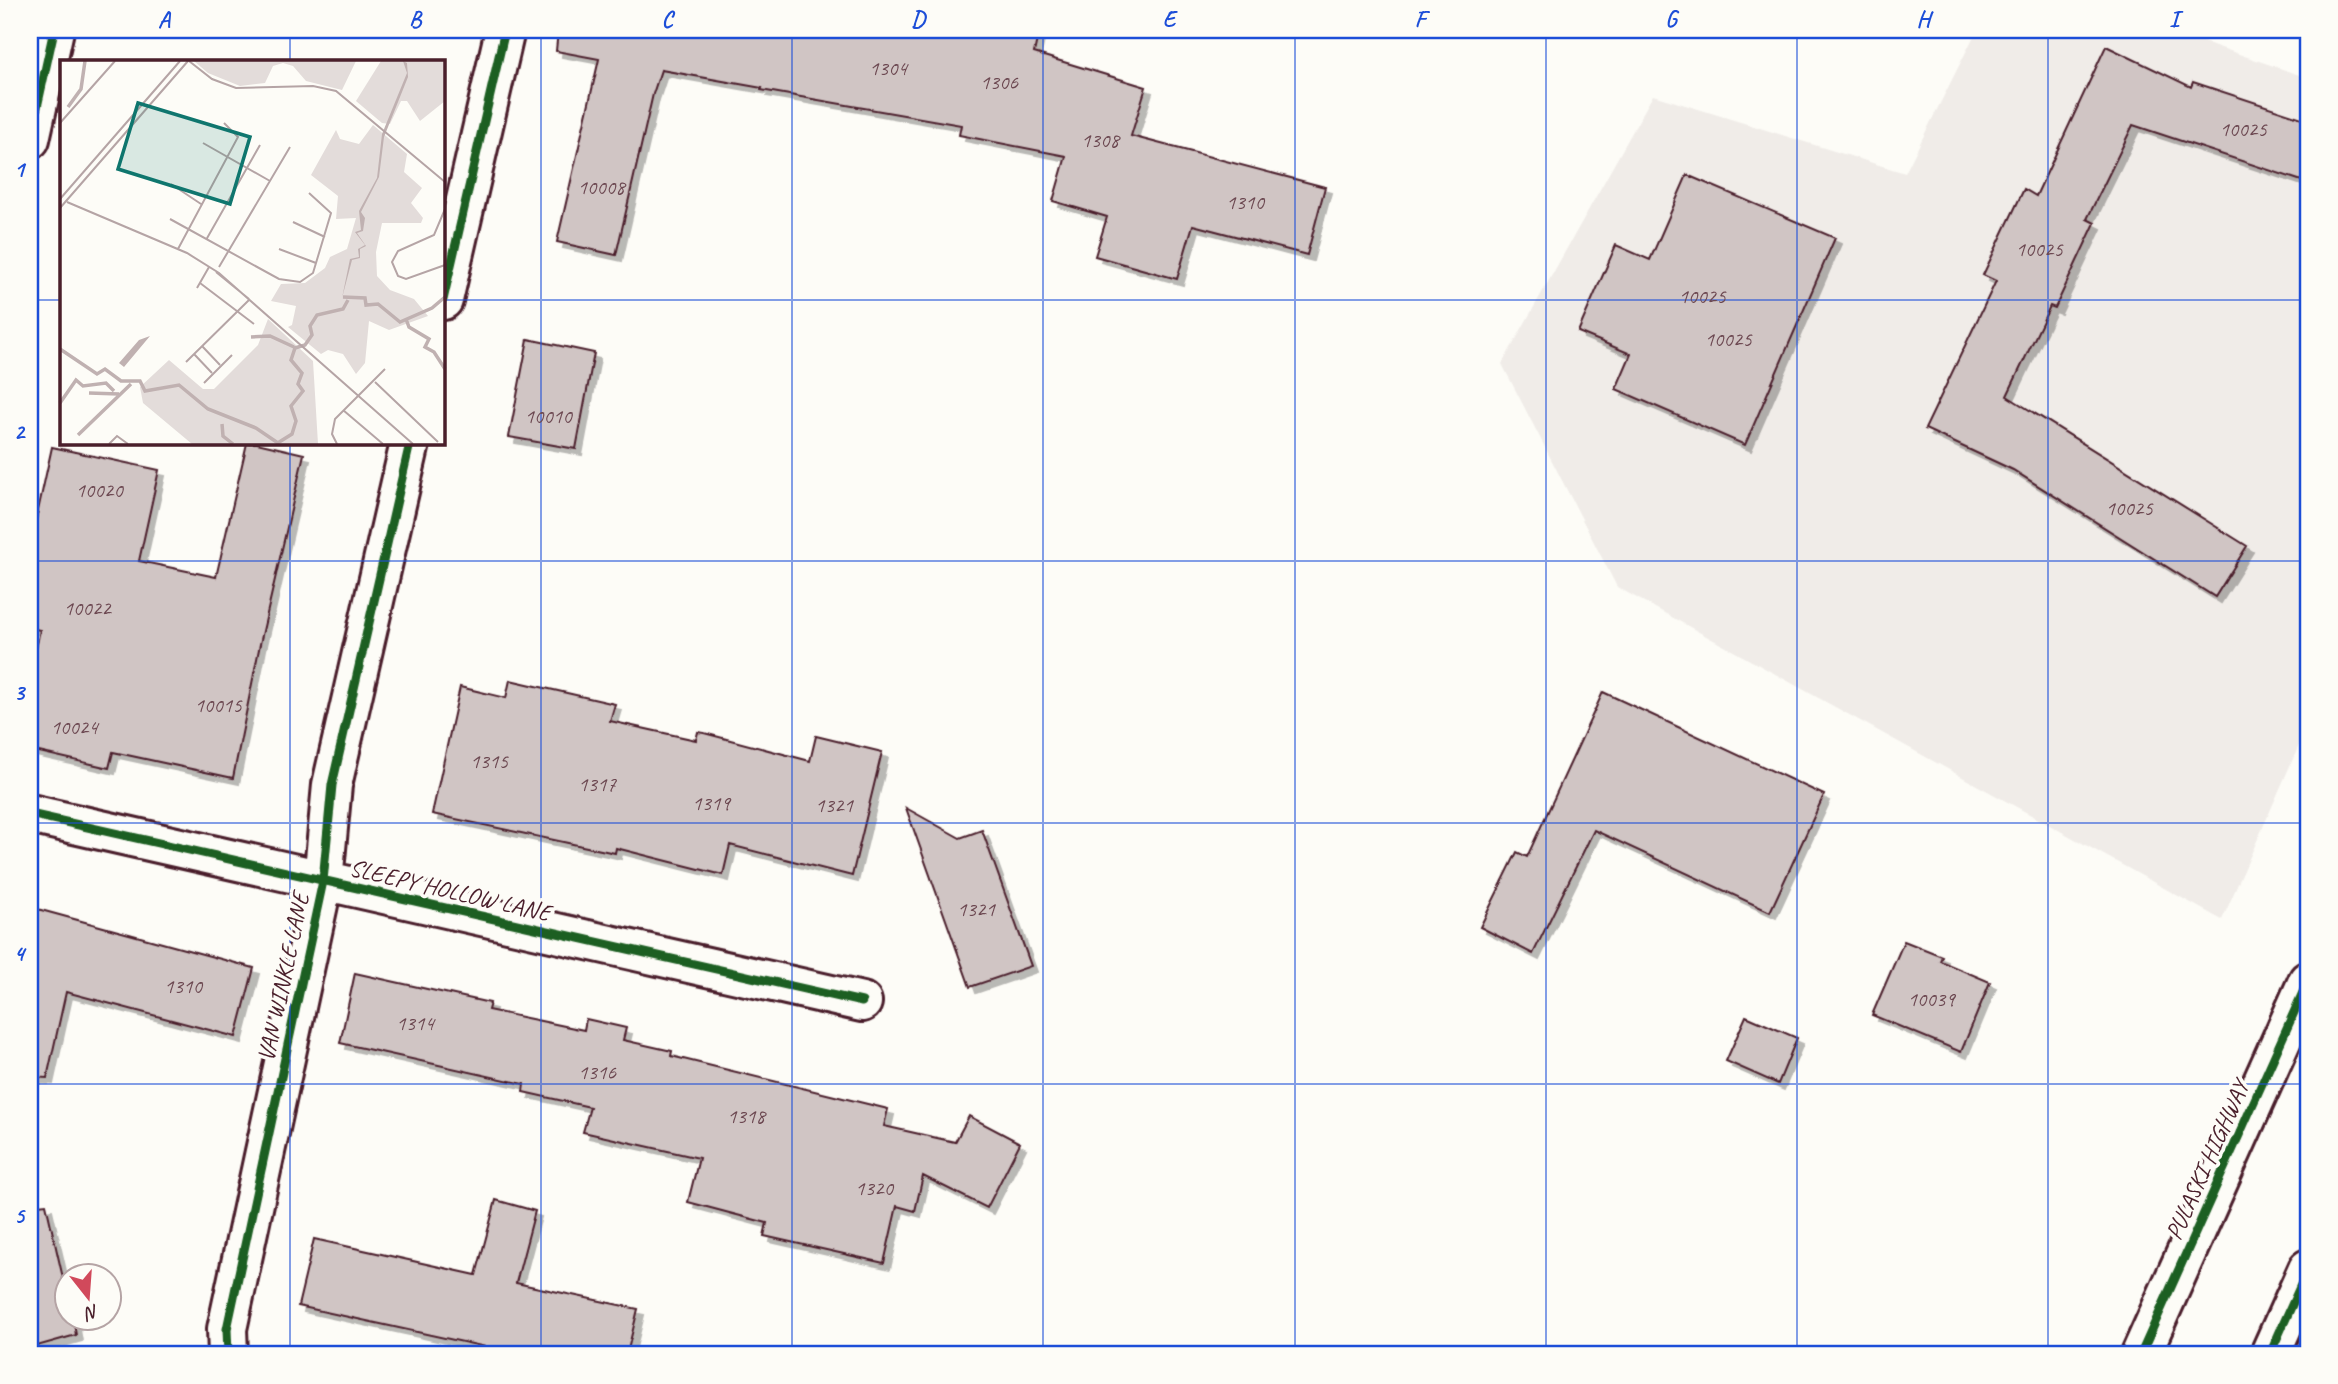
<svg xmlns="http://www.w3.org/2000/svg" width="2338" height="1384" font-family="Caveat,sans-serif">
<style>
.built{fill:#f0ece8}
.building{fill:#d0c5c4;stroke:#4a1f2b;stroke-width:2;filter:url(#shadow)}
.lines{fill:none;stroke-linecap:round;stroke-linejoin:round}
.minor-casing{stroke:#4a1f2b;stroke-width:44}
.trunk-casing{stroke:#4a1f2b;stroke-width:44}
.minor{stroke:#fdfcf7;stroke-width:38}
.trunk{stroke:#fdfcf7;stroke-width:38}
.cycleway-casing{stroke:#fdfcf7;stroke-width:13}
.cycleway{stroke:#1b5e20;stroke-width:9}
.grid{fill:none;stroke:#1d4ed8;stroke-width:2;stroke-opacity:0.55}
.labels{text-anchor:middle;stroke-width:7;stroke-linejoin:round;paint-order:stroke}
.number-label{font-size:21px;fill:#6c4851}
.street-label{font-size:24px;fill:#4a1f2b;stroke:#fdfcf7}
.inset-river{fill:none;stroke:#c0b1b1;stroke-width:3.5}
.inset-road{fill:none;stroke:#b5a4a5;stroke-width:2}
.view{fill:#0f766e;fill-opacity:0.15;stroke:#0f766e;stroke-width:3.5}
.inset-edge{fill:none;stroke:#4a1f2b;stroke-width:3.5}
.neatline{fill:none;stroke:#1d4ed8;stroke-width:2.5}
.grid-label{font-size:23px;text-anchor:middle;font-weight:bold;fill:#1d4ed8}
</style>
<defs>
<filter id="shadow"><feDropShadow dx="6" dy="6" stdDeviation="0" flood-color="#0004"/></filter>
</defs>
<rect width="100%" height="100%" fill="#fdfcf7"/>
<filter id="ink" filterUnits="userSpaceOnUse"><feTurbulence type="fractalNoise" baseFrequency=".0143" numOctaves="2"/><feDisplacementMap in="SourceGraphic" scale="14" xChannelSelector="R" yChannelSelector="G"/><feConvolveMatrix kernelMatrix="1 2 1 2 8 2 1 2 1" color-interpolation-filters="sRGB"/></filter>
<g filter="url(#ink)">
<!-- built -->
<path class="built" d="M 1977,30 L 2169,30 L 2308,78 L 2308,725 L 2222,920 L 1617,587 L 1502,364 L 1653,95 L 1905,173 Z"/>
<!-- building -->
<path class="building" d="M 558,30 L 1039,30 L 1034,53 L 1146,87 L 1131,136 L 1325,187 L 1307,255 L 1193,225 L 1177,279 L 1095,256 L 1107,217 L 1053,201 L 1066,156 L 959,135 L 961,125 L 761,90 L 762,88 L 661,70 L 653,94 L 616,255 L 557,242 L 599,59 L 556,51 Z
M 2106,46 L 2191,87 L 2193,82 L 2308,120 L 2308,183 L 2133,125 L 2087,219 L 2095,223 L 2055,308 L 2050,306 L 2007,396 L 2247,546 L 2215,597 L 2013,470 L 1925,429 L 1996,281 L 1983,275 L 2024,189 L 2036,196 Z
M 1687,175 L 1835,238 L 1745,445 L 1616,389 L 1631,354 L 1578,332 L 1616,245 L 1650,260 Z
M 528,339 L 594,353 L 576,449 L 509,437 Z
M 247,443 L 257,443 L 304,454 L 260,644 L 233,778 L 113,752 L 109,768 L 30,750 L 30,676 L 40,630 L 30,628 L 30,547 L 52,447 L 159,470 L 139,561 L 216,577 Z
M 510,680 L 615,704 L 610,721 L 696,740 L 698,732 L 704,733 L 810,761 L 816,736 L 882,752 L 852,876 L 730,845 L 723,875 L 616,848 L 615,853 L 432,814 L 460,687 L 506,698 Z
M 1603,692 L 1824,795 L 1770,912 L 1594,830 L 1533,954 L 1480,927 L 1517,852 L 1527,857 Z
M 906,808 L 960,838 L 982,830 L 1031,966 L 970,987 Z
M 30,907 L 254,968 L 236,1037 L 66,992 L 47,1078 L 30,1077 Z
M 1904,941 L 1942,956 L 1940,961 L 1990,982 L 1961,1052 L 1872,1015 Z
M 355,973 L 490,1003 L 488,1010 L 584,1030 L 586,1019 L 626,1028 L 623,1040 L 672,1051 L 671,1056 L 888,1109 L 884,1126 L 955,1142 L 969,1116 L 1020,1143 L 987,1208 L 923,1176 L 915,1211 L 897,1206 L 884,1263 L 764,1236 L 767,1223 L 688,1202 L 699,1158 L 583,1132 L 590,1107 L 523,1092 L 524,1084 L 340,1043 Z
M 1746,1016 L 1797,1038 L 1778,1084 L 1726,1061 Z
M 496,1200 L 535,1211 L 516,1283 L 638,1309 L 627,1354 L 518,1354 L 298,1306 L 314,1239 L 476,1275 Z
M 46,1204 L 66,1291 L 66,1318 L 73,1318 L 76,1335 L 30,1348 L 30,1206 Z"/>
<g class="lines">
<defs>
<path id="minor" d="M 30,139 L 54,30
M 443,300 L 505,30
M 30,814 L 862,1002
M 228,1354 L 227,1329 L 323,881 L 332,785 L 410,443"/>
<path id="trunk" d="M 2141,1354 L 2308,981
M 2270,1354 L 2308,1269"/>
</defs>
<!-- minor casing -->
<use href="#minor" class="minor-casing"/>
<!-- trunk casing -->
<use href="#trunk" class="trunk-casing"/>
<!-- minor -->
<use href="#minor" class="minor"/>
<!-- trunk -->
<use href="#trunk" class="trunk"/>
<defs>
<path id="cycleway" d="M 30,139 L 54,30
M 443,300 L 505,30
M 30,814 L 862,1002
M 228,1354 L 227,1329 L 323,881 L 332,785 L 410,443
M 2141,1354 L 2308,981
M 2270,1354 L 2308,1269"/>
</defs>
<!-- cycleway casing -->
<use href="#cycleway" class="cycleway-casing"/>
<!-- cycleway -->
<use href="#cycleway" class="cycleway"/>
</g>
</g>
<!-- grid -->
<path class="grid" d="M 290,30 L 290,61M 541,30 L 541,1354M 792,30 L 792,1354M 1043,30 L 1043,1354M 1295,30 L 1295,1354M 1546,30 L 1546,1354M 1797,30 L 1797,1354M 2048,30 L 2048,1354M 30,300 L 61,300M 443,300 L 2308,300M 290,443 L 290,1354M 30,561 L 2308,561M 30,823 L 2308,823M 30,1084 L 2308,1084"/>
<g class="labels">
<!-- number labels -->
<g class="number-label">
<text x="888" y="75">1304</text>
<text x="999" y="89">1306</text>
<text x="2243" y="136">10025</text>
<text x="1100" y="147">1308</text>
<text x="601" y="194">10008</text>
<text x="1245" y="209">1310</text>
<text x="2039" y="256">10025</text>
<text x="1702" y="303">10025</text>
<text x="1728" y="346">10025</text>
<text x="548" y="423">10010</text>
<text x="99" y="497">10020</text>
<text x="2129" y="515">10025</text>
<text x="87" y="615">10022</text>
<text x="218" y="712">10015</text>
<text x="74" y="734">10024</text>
<text x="489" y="768">1315</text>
<text x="597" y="791">1317</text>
<text x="711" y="810">1319</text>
<text x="834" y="812">1321</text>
<text x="976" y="916">1321</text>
<text x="183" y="993">1310</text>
<text x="1931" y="1006">10039</text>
<text x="415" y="1030">1314</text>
<text x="597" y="1079">1316</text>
<text x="746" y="1123">1318</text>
<text x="874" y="1195">1320</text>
</g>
<!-- street labels -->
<g class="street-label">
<text transform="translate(450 890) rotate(13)" y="8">SLEEPY HOLLOW LANE</text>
<text transform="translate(283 977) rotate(-78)" y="8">VAN WINKLE LANE</text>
<text transform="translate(2207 1160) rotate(-66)" y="8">PULASKI HIGHWAY</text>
</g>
</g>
<!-- overview -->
<g transform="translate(60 60)">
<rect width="385" height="385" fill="#fdfcf7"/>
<path d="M 134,1 L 296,1 L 282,30 L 246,21 L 233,6 L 223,3 L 213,6 L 205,23 L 180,26 L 148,13 ZM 321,1 L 385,1 L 385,41 L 360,61 L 347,41 L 341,41 L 330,64 L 322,63 L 296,41 ZM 313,65 L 347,94 L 344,112 L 362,128 L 351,143 L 363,158 L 361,163 L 322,163 L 316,192 L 317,216 L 330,230 L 354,239 L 368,256 L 329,270 L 309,261 L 305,303 L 296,314 L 283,294 L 268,290 L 261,294 L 228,267 L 232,265 L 236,246 L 211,241 L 221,224 L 245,223 L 265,208 L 270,197 L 287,189 L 296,158 L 276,159 L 278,136 L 251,115 L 276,70 L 280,79 L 299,84 ZM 208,259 L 253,301 L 258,384 L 132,384 L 83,343 L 80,327 L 109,300 L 143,329 L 154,329 L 198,285 Z" fill="#e3dcda"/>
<path d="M 343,1 L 347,3 L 348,17 L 324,77 L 319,117 L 301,152 L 305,158 L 303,171 L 297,173 L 306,186 L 300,189 L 300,198 L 292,200 L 282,238 L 290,199 L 299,197 L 298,189 L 305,185 L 295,172 L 301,170 L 299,151 L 317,118 L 322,74 L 347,13 ZM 90,276 L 64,307 L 59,303 L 79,280 Z" fill="#c0b1b1"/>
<path class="inset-river" d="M 8,47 L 21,29 L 25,1M 283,237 L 305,238 L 306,245 L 318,244 L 340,262 L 372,248 L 385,237M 346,259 L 349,267 L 369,279 L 365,287 L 374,292 L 385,309M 191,277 L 210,276 L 234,287M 0,289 L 37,314 L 45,309 L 61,321 L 80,321 L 85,331 L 119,325 L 148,349 L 196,368 L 218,383M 29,333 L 59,334M 0,343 L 16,320 L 23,326 L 46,323 L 54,331M 162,364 L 163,376 L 173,384M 18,375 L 71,324M 216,384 L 232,374 L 236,361 L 231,346 L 243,331 L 238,324 L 242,313 L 231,300 L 235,288 L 245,285 L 252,275 L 250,266 L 257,255 L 283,249 L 288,240"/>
<path class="inset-road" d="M 129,1 L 152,19 L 176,28 L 253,26 L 276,31 L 385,122M 0,63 L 55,1M 143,83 L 210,121M 111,124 L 141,144M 0,139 L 120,1M 7,142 L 127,193 L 159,213 L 353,384M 0,148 L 128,1M 385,149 L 374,175 L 338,191 L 332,202 L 338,216 L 346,219 L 385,205M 110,159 L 219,219 L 240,222 L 253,213 L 271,153 L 249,133M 233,162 L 265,177M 146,180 L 200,85M 118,189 L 178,77 L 164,63M 219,189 L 256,203M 159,207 L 230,87M 156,212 L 189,239M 140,223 L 194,264M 137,228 L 149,207M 142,286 L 160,305M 134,294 L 152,313M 126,302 L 190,239M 315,322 L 378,382M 144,323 L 172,295M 283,350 L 323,384M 49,384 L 57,376 L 68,384M 277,384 L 272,374 L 275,359 L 325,309"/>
<path class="view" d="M 78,43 L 190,77 L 170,144 L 58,109 Z"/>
<rect width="385" height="385" class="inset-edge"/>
</g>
<!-- margin -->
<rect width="2338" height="1384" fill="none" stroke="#fdfcf7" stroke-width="77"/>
<!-- north arrow -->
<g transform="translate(88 1297) rotate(163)"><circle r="33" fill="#fdfcf7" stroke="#b5a4a5" stroke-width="2"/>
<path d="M0-5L12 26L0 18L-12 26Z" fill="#d1495b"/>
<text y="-10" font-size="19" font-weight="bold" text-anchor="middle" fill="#4a1f2b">N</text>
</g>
<rect x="38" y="38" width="2262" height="1308" class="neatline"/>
<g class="grid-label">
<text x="164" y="27">A</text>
<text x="415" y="27">B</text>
<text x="667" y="27">C</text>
<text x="918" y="27">D</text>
<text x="1169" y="27">E</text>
<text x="1420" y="27">F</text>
<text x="1671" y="27">G</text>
<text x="1923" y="27">H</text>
<text x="2174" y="27">I</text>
<text x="19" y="177">1</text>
<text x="19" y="439">2</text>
<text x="19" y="700">3</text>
<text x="19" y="961">4</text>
<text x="19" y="1223">5</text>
</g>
</svg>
